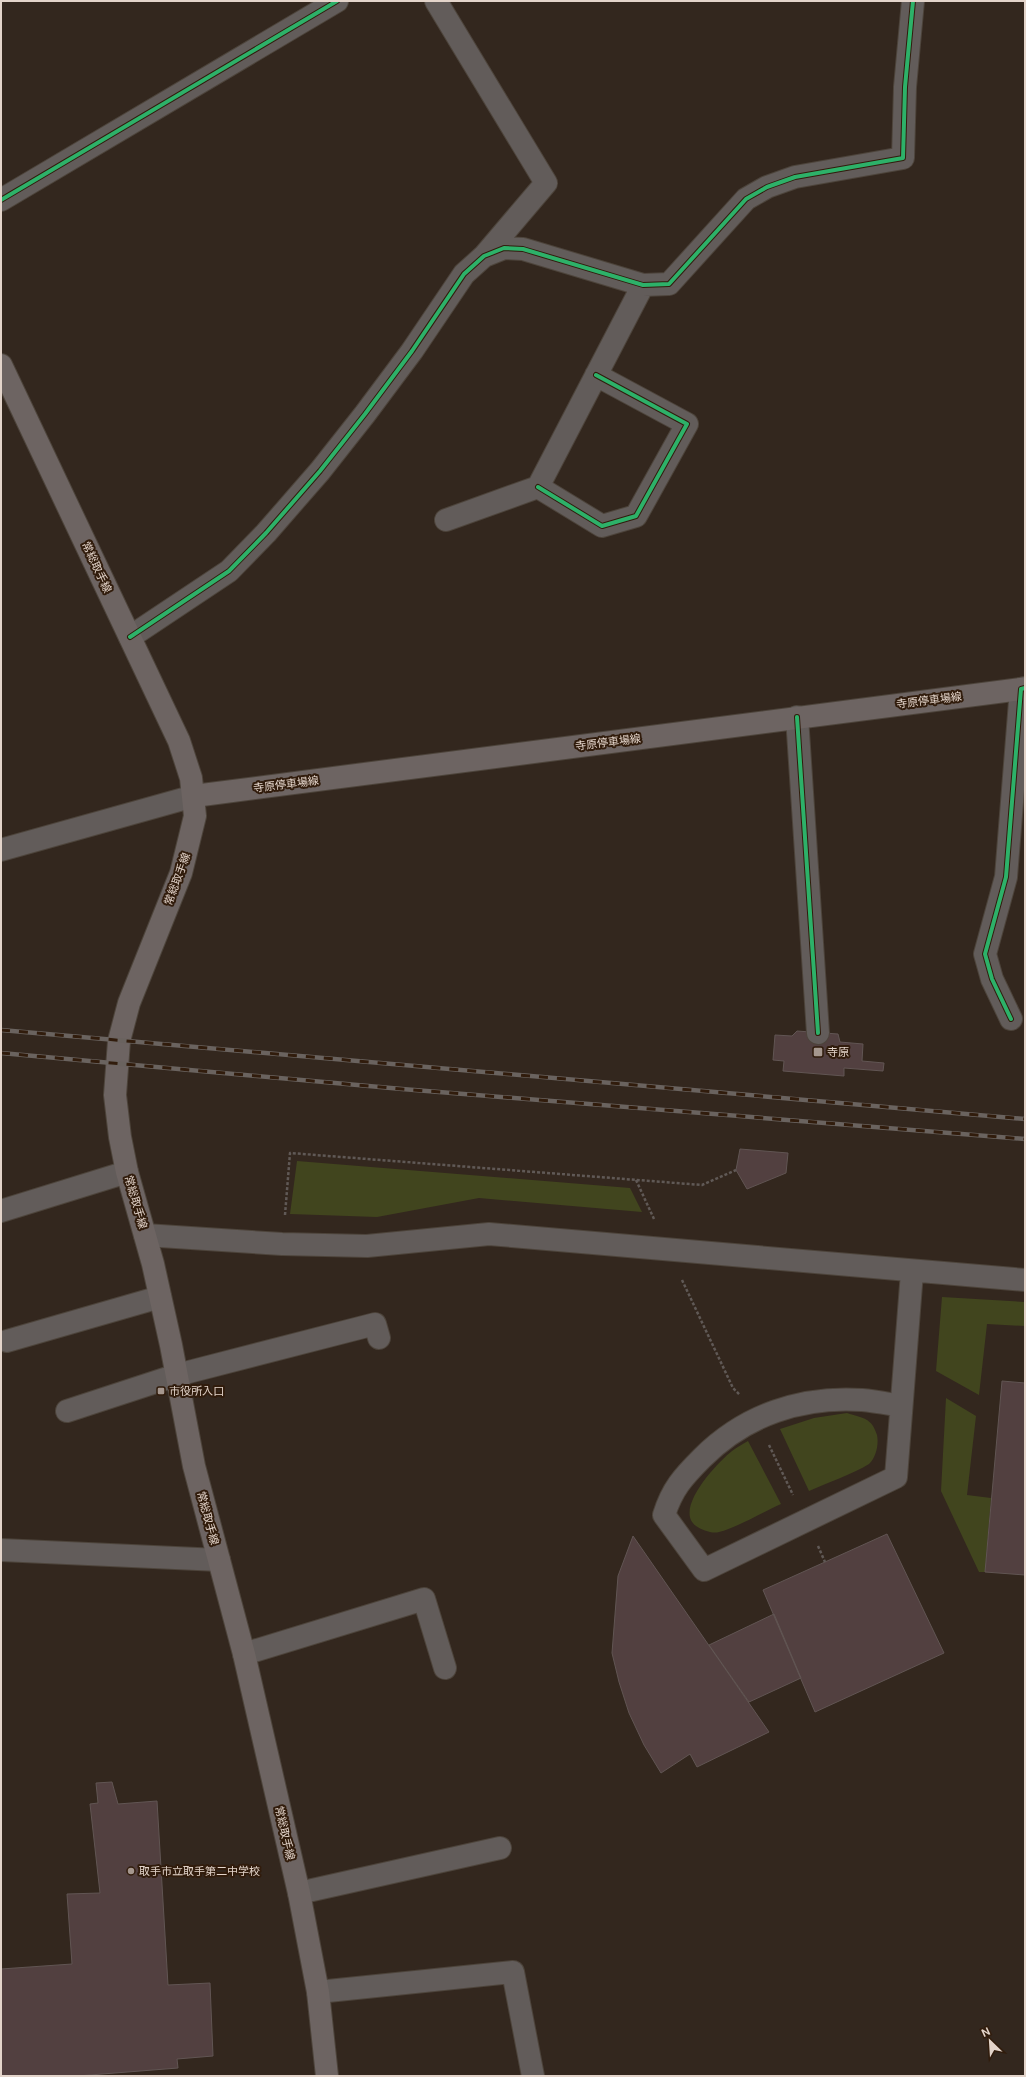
<svg xmlns="http://www.w3.org/2000/svg" width="1026" height="2077" font-family="'DM Sans','Noto Sans JP',sans-serif">
<style>
.green{fill:#41451e}
.building{fill:#524040;stroke:#615553}
.lines{fill:none;stroke-linecap:round;stroke-linejoin:round}
.minor-casing{stroke:#4d443b;stroke-width:24}
.major-casing{stroke:#4d443b;stroke-width:24}
.path{stroke:#605956;stroke-width:2.5;stroke-dasharray:3 2;stroke-linecap:butt}
.minor{stroke:#625c5a;stroke-width:22}
.major{stroke:#6d6462;stroke-width:22}
.rail-casing{stroke:#6a635f;stroke-width:4.5}
.rail{stroke:#311c0c;stroke-width:3;stroke-dasharray:9;stroke-linecap:butt}
.cycleway-casing{stroke:#311c0c;stroke-width:6}
.cycleway{stroke:#2db169;stroke-width:4}
.poi-dot{fill:#a5978e;stroke:#311c0c;stroke-width:1.5}
.labels{text-anchor:middle;stroke-width:4;stroke-linejoin:round;paint-order:stroke}
.street-label{font-size:11px;fill:#e3d4ca;stroke:#311c0c}
.poi-label{font-size:11px;fill:#e3d4ca;stroke:#311c0c;text-anchor:start}
</style>
<rect width="100%" height="100%" fill="#33271e"/>
<!-- green -->
<path class="green" d="M 297,1161 L 630,1188 L 642,1212 L 479,1198 L 377,1217 L 290,1214 Z
M 942,1297 L 1025,1302 L 1025,1326 L 987,1324 L 979,1395 L 936,1371 Z
M 946,1398 L 976,1416 L 967,1495 L 991,1498 L 985,1572 L 979,1572 L 941,1491 Z
M 847,1413 C 863,1418 872,1418 877,1435 C 879,1444 876,1458 869,1464 C 853,1474 827,1483 809,1491 L 780,1429 L 814,1418 Z
M 748,1441 L 781,1504 C 763,1512 736,1528 719,1532 C 712,1534 702,1530 696,1526 C 673,1509 718,1462 732,1451 C 737,1447 743,1444 748,1441 Z"/>
<!-- building -->
<path class="building" d="M 797,1031 L 838,1034 L 840,1042 L 863,1044 L 862,1061 L 884,1063 L 883,1071 L 844,1068 L 844,1076 L 783,1071 L 784,1061 L 773,1060 L 775,1035 L 792,1036 Z
M 740,1149 L 788,1153 L 786,1173 L 747,1189 L 736,1170 Z
M 1002,1381 L 1025,1383 L 1025,1575 L 985,1572 Z
M 887,1534 L 944,1653 L 815,1712 L 763,1590 Z
M 633,1536 L 769,1732 L 697,1767 L 690,1754 L 661,1773 L 644,1745 L 629,1713 L 619,1682 L 612,1653 L 618,1576 Z
M 774,1614 L 801,1678 L 749,1702 L 709,1645 Z
M 112,1782 L 118,1804 L 157,1801 L 168,1985 L 210,1983 L 213,2056 L 177,2059 L 178,2068 L 77,2076 L 1,2076 L 1,1969 L 72,1964 L 67,1894 L 100,1893 L 90,1804 L 98,1803 L 96,1783 Z"/>
<g class="lines">
<defs>
<path id="minor" d="M 436,1 L 546,183 L 484,256
M 1,200 L 337,1
M 538,487 L 602,526 L 636,516 L 687,424 L 596,375
M 446,520 L 538,487 L 643,285
M 130,637 L 229,571 L 266,533 L 320,471 L 365,414 L 412,351 L 464,274 L 484,256 L 504,248 L 523,249 L 643,285 L 669,284 L 746,199 L 767,187 L 795,177 L 903,158 L 905,87 L 913,1
M 797,717 L 818,1033
M 1,850 L 194,796
M 1011,1019 L 992,979 L 985,954 L 1006,877 L 1021,689 L 1025,688
M 1,1211 L 127,1172
M 145,1235 L 282,1244 L 367,1246 L 489,1234 L 1025,1280
M 7,1341 L 160,1297
M 901,1406 C 889,1404 875,1401 862,1400 C 801,1396 745,1415 702,1458 C 683,1477 672,1489 664,1515 L 704,1570 L 896,1477 L 912,1272
M 67,1411 L 177,1375 L 375,1324 L 379,1338
M 1,1550 L 219,1560
M 244,1654 L 424,1599 L 445,1668
M 299,1893 L 500,1848
M 318,1992 L 513,1972 L 533,2076"/>
<path id="major" d="M 1,365 L 179,741 L 191,778 L 195,816 L 181,873 L 129,1003 L 119,1041 L 115,1095 L 120,1137 L 127,1172 L 153,1264 L 171,1345 L 194,1466 L 244,1654 L 299,1893 L 318,1992 L 327,2076
M 194,796 L 1021,689"/>
</defs>
<!-- minor casing -->
<use href="#minor" class="minor-casing"/>
<!-- major casing -->
<use href="#major" class="major-casing"/>
<!-- path -->
<path class="path" d="M 636,1180 L 654,1219
M 285,1215 L 290,1153 L 702,1185 L 736,1170
M 682,1280 L 733,1388 L 740,1395
M 769,1445 L 793,1495
M 818,1546 L 825,1562"/>
<!-- minor -->
<use href="#minor" class="minor"/>
<!-- major -->
<use href="#major" class="major"/>
<defs>
<path id="rail" d="M 1,1030 L 1025,1119
M 1,1053 L 402,1089 L 1025,1139"/>
</defs>
<!-- rail casing -->
<use href="#rail" class="rail-casing"/>
<!-- rail -->
<use href="#rail" class="rail"/>
<defs>
<path id="cycleway" d="M 1,200 L 337,1
M 538,487 L 602,526 L 636,516 L 687,424 L 596,375
M 130,637 L 229,571 L 266,533 L 320,471 L 365,414 L 412,351 L 464,274 L 484,256 L 504,248 L 523,249 L 643,285 L 669,284 L 746,199 L 767,187 L 795,177 L 903,158 L 905,87 L 913,1
M 797,717 L 818,1033
M 1011,1019 L 992,979 L 985,954 L 1006,877 L 1021,689 L 1025,688"/>
</defs>
<!-- cycleway casing -->
<use href="#cycleway" class="cycleway-casing"/>
<!-- cycleway -->
<use href="#cycleway" class="cycleway"/>
</g>
<!-- markers -->
<g class="poi-dot">
<rect x="813" y="1047" width="10" height="10" rx="2"/>
<rect x="157" y="1387" width="8" height="8" rx="2"/>
<circle cx="131" cy="1871" r="4"/>
</g>
<g class="labels">
<!-- street labels -->
<g class="street-label">
<text transform="translate(97 567) rotate(65)" y="4">常総取手線</text>
<text transform="translate(929 700) rotate(-7)" y="4">寺原停車場線</text>
<text transform="translate(608 742) rotate(-7)" y="4">寺原停車場線</text>
<text transform="translate(286 784) rotate(-7)" y="4">寺原停車場線</text>
<text transform="translate(177 879) rotate(-70)" y="4">常総取手線</text>
<text transform="translate(136 1202) rotate(74)" y="4">常総取手線</text>
<text transform="translate(208 1518) rotate(75)" y="4">常総取手線</text>
<text transform="translate(285 1833) rotate(77)" y="4">常総取手線</text>
</g>
<!-- poi labels -->
<g class="poi-label">
<text x="827" y="1056">寺原</text>
<text x="169" y="1395">市役所入口</text>
<text x="139" y="1875">取手市立取手第二中学校</text>
</g>
</g>
<!-- border -->
<rect width="1026" height="2077" fill="none" stroke="#e3d4ca" stroke-width="4"/>
<!-- north arrow -->
<g transform="translate(990 2041) rotate(335)" stroke="#311c0c" stroke-width="3" paint-order="stroke">
<path d="M0-3L7 15L0 10L-7 15Z" fill="#e3d4ca"/>
<text y="-6" font-size="11" font-weight="bold" text-anchor="middle" fill="#e3d4ca">N</text>
</g>
</svg>
